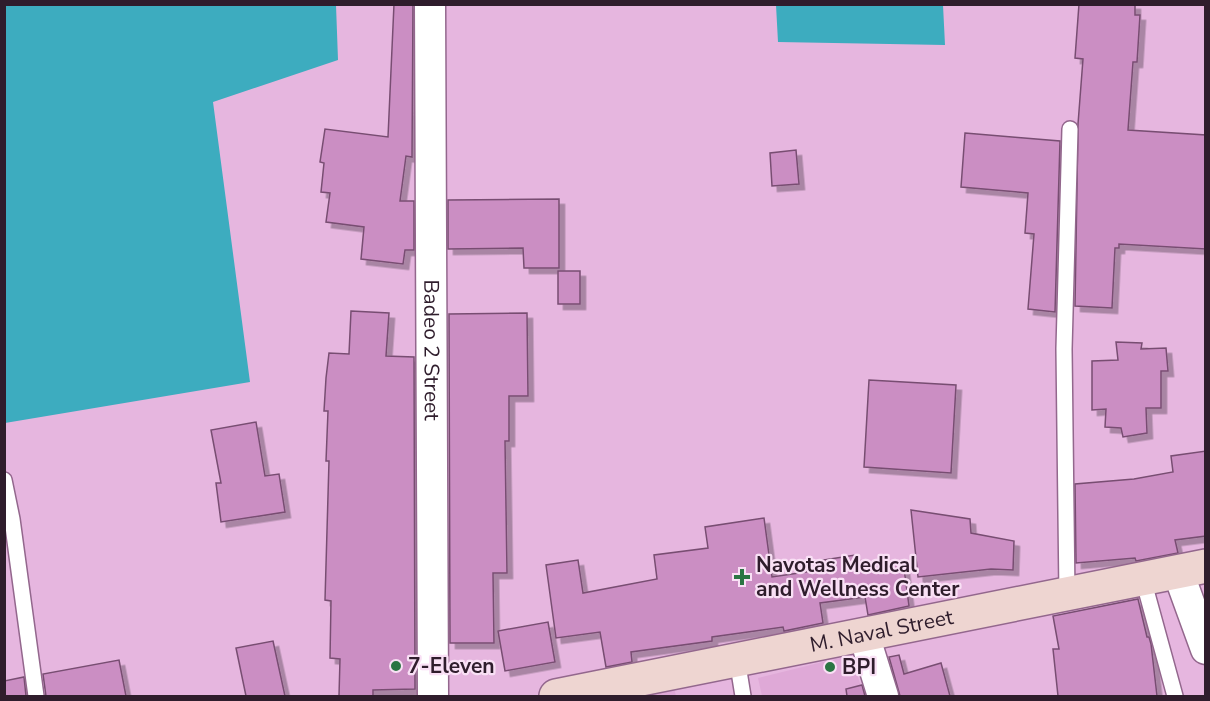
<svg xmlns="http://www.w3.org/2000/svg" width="1210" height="701" font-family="'Nunito Sans',sans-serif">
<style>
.built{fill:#dfa9d7}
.water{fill:#3dacbf}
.building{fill:#cb8ec3;stroke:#784e72;stroke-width:1.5;filter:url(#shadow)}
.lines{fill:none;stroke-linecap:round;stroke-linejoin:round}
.lane-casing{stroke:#93678d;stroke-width:18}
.street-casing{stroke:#93678d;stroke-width:33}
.secondary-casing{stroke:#93678d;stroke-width:36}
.lane{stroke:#fff;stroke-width:15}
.street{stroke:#fff;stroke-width:30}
.secondary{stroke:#eed5d1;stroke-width:33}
.poi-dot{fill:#2a7543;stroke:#f9e0f5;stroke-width:2}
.labels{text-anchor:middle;stroke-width:4.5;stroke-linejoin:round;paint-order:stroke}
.street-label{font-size:21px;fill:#2f1d2c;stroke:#f9e0f5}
.poi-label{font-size:21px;font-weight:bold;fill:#2f1d2c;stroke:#f9e0f5;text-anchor:start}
</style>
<defs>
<filter id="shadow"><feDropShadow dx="5.5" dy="5.5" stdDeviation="0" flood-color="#0004"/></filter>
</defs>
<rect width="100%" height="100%" fill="#e6b6df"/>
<!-- built -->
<path class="built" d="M 851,655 L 864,696 L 762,696 L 758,678 Z
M 673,684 L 676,696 L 612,696 Z"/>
<!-- water -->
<path class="water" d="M 5,4 L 336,5 L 338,60 L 213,102 L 250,382 L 5,423 Z
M 776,5 L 943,5 L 945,45 L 778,42 Z"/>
<!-- building -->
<path class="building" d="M 394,4 L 413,4 L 412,157 L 406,156 L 400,201 L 414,201 L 414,250 L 405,250 L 403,264 L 361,259 L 364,227 L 326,222 L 330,193 L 321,192 L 324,163 L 320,162 L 325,129 L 388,137 Z
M 1079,4 L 1135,4 L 1135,15 L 1140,15 L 1137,62 L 1133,62 L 1128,130 L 1206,135 L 1206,249 L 1119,244 L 1119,248 L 1115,248 L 1112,308 L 1075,306 L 1078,124 L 1083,59 L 1075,58 Z
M 965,133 L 1060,141 L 1055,312 L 1028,309 L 1034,234 L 1025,233 L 1028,193 L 961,187 Z
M 796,150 L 799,184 L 772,186 L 770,153 Z
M 559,199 L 559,268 L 524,268 L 523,248 L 448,249 L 448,200 Z
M 558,271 L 580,271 L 580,304 L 558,304 Z
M 351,311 L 389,313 L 386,356 L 414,357 L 415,689 L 373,690 L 373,696 L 339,696 L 340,659 L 330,658 L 331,601 L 325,600 L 329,461 L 326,461 L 328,411 L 324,411 L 326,378 L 329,353 L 349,354 Z
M 527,313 L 528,396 L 509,396 L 509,441 L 505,441 L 507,573 L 493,573 L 494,643 L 450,643 L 449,314 Z
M 1116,342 L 1142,343 L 1141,349 L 1166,348 L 1168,371 L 1161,371 L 1161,408 L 1146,408 L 1147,433 L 1123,437 L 1121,428 L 1105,427 L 1106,409 L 1092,410 L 1092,361 L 1118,360 Z
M 869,380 L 956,385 L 951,473 L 864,467 Z
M 256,422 L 265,476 L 279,474 L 285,512 L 221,522 L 216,483 L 221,483 L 211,430 Z
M 1206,451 L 1206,536 L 1175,540 L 1178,553 L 1136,561 L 1135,558 L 1076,563 L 1075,484 L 1134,479 L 1173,472 L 1171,456 Z
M 911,510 L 970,519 L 971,533 L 1014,541 L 1013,570 L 991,569 L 918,577 Z
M 764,518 L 772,577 L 819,570 L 818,561 L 855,555 L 857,567 L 903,561 L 909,606 L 868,615 L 865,597 L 820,603 L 823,623 L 784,631 L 783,627 L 712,637 L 712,641 L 631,652 L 632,662 L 606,667 L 600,632 L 556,638 L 546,565 L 578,560 L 583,593 L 657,579 L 654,555 L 708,548 L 705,527 Z
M 1138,599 L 1147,637 L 1149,637 L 1151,644 L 1157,696 L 1058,696 L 1053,649 L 1059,649 L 1053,616 Z
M 548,622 L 555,662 L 505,671 L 498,631 Z
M 273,641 L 285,696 L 246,696 L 236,648 Z
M 899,655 L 904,674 L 941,663 L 950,696 L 900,696 L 889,657 Z
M 119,660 L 126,696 L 46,696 L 43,674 Z
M 24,677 L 26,696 L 4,696 L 4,681 Z
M 862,685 L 865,696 L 847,696 L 846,689 Z"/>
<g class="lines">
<defs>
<path id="lane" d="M 4,480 L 12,519 L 36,696
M 1143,579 L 1175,696
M 1067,595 L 1064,349 L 1070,129
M 737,659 L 743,696"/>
<g id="street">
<path id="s1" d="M 430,4 L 433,696"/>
<path d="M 1178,572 L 1206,649"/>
<path d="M 864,635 L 883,696"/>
</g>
<g id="secondary">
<path id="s2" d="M 556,696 L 1206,566"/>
</g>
</defs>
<!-- lane casing -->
<use href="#lane" class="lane-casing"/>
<!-- street casing -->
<use href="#street" class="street-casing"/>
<!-- secondary casing -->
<use href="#secondary" class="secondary-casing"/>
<!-- lane -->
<use href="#lane" class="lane"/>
<!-- street -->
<use href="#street" class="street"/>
<!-- secondary -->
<use href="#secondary" class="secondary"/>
</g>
<!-- markers -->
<g class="poi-dot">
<path d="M739 568h6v6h6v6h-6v6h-6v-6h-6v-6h6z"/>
<circle cx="396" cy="666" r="6"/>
<circle cx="830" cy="667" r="6"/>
</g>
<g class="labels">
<!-- street labels -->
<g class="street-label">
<text dy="7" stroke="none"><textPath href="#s1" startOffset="346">Badeo 2 Street</textPath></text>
<text dy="7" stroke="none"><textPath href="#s2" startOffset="332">M. Naval Street</textPath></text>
</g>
<!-- poi labels -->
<g class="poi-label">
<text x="756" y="572">Navotas Medical<tspan x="756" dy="24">and Wellness Center</tspan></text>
<text x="408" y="673">7-Eleven</text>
<text x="842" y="674">BPI</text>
</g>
</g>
<!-- border -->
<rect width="1210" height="701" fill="none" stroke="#2f1d2c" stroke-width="12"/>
</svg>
